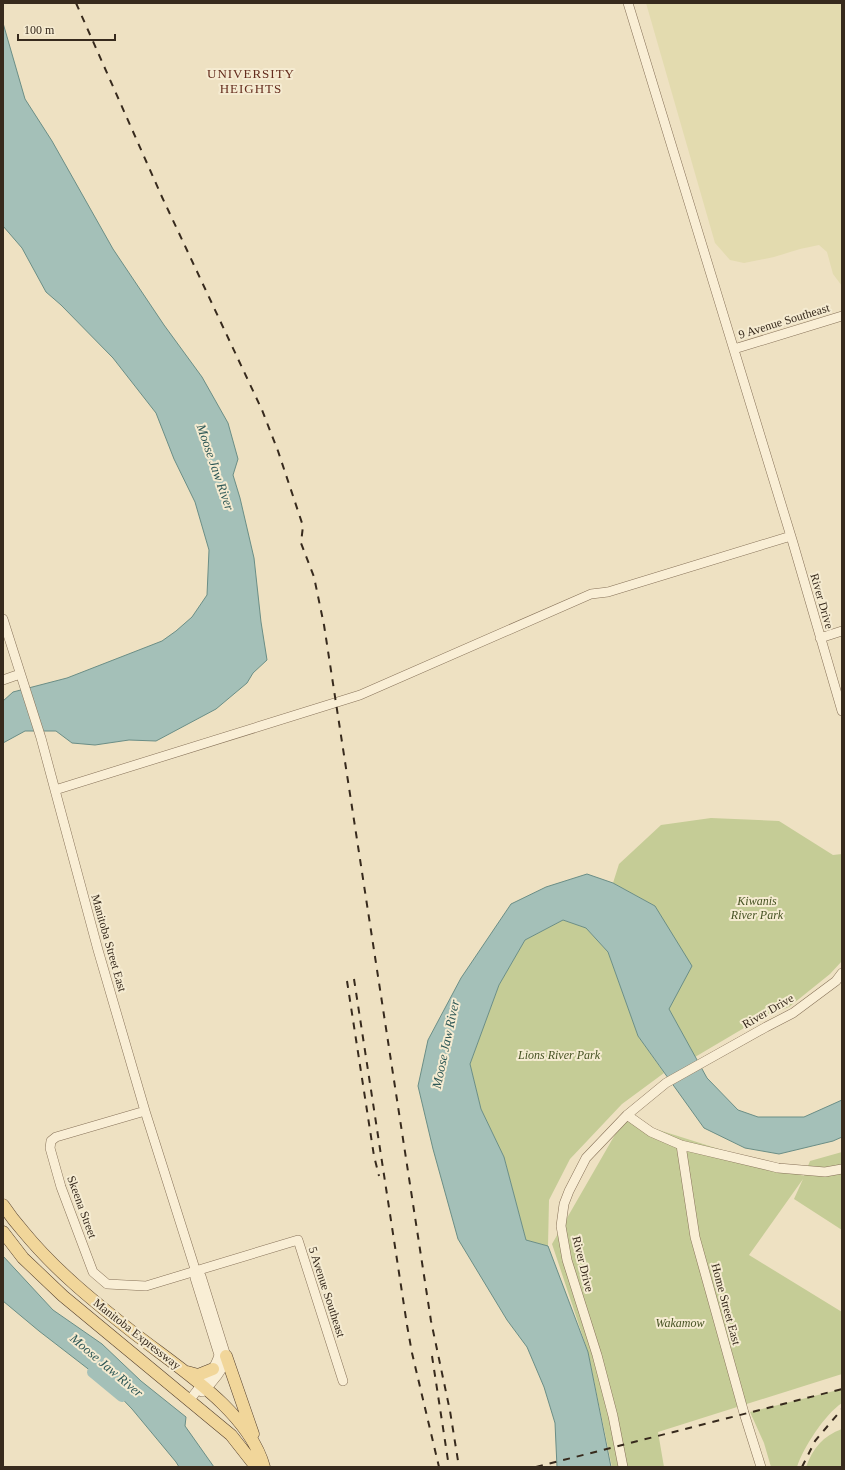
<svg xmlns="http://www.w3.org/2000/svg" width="845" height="1470" font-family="'Times New Roman',serif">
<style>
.farmland{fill:#e3dbaf}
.green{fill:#c5cc96}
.water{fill:#a4c0b8;stroke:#6b8e86}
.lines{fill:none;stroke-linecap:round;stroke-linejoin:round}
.river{stroke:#a4c0b8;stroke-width:12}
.minor-casing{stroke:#877259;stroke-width:10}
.major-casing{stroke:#55402e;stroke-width:13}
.minor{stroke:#f9eed5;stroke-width:9}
.major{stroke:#f1d69a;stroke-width:12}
.rail{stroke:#372a1d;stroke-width:2;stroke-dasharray:7 7;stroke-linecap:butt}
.labels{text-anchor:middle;stroke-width:4;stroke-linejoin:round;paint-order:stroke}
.street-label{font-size:12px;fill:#372a1d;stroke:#f5ebd1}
.park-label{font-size:12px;font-style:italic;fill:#475324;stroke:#f5ebd1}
.neighbourhood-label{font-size:13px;letter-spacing:1px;fill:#642c1d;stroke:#f5ebd1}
.water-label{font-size:13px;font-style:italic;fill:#2d5755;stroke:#f5ebd1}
</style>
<rect width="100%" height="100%" fill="#eee1c2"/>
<!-- farmland -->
<path class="farmland" d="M 646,3 L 842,3 L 842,286 L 833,274 L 827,252 L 819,245 L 800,249 L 774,257 L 744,263 L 730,260 L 715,243 Z"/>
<!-- green -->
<path class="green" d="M 711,818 L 779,821 L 833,855 L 842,854 L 842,961 L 830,974 L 789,1007 L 761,1018 L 695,1057 L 669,1009 L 655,906 L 613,883 L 619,864 L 661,825 Z
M 563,920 L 586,928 L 608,952 L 638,1036 L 664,1073 L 622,1104 L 570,1159 L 549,1200 L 548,1246 L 526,1240 L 504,1157 L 481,1109 L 470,1064 L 499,985 L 525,940 Z
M 624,1119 L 804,1176 L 810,1161 L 842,1152 L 842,1230 L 794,1199 L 803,1179 L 749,1255 L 842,1312 L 842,1374 L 658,1432 L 664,1467 L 612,1467 L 588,1352 L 552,1244 Z
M 842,1389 L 842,1403 C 825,1414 803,1448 797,1467 L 771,1467 L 764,1443 L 750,1412 Z
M 842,1429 L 842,1467 L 806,1467 C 813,1448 823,1436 842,1429 Z"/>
<!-- water -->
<path class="water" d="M 3,23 L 25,99 L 52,141 L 113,249 L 164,325 L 202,377 L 228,423 L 238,459 L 233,475 L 240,498 L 254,558 L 261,622 L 267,660 L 253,673 L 247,683 L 216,709 L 156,741 L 129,740 L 95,745 L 72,743 L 56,731 L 25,731 L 3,743 L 3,701 L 13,692 L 67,678 L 162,641 L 176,631 L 192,617 L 207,595 L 209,550 L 195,502 L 174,459 L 156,413 L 113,358 L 61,305 L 46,292 L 22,248 L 3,226 Z
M 587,874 L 613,883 L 655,906 L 692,966 L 669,1009 L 707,1078 L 738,1110 L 758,1117 L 804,1117 L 842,1100 L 842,1137 L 833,1141 L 779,1154 L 745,1148 L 704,1128 L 638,1036 L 608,952 L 586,928 L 563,920 L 525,940 L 499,985 L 470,1064 L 481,1109 L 504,1157 L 526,1240 L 548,1246 L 588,1352 L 611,1467 L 557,1467 L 555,1423 L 544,1387 L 527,1347 L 507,1320 L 458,1239 L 433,1149 L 418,1086 L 428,1040 L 461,978 L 511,904 L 546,887 Z
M 3,1256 L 53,1310 L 102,1344 L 141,1381 L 186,1417 L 185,1426 L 214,1467 L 179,1467 L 176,1462 L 132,1409 L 109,1385 L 39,1331 L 3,1301 Z"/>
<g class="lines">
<!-- river -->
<path class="river" d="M 93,1372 L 122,1396"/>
<defs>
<path id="minor" d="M 628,3 L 793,543 L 842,711
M 734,349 L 842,316
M 3,619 L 41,738 L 98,950 L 145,1111 L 196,1272 L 195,1278 L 219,1355 C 214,1372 199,1387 189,1401
M 820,638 L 842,631
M 3,680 L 20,674
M 55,790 L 360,695 L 591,594 L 608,592 L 791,536
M 145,1111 L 56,1137 L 51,1141 L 50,1148 L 61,1187 L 93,1272 L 107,1284 L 146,1286 L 298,1240 L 343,1381
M 627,1115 L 651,1132 L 681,1145 L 778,1168 L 825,1172 L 842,1169
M 681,1145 L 695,1237 L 744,1413 L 761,1467
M 196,1272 L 201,1276 L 226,1356 C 224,1369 213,1383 202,1392
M 623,1467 L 613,1416 L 597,1355 L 567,1260 L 561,1226 L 564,1204 L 569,1191 L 586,1158 L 627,1115 L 666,1083 L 766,1027 L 793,1013 L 836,981 L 842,973"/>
<path id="major" d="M 3,1205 C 9,1214 16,1223 23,1231 C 54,1269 92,1300 130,1330 C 175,1366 248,1409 264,1467
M 3,1232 L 23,1258 L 63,1296 L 231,1435 L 253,1463 L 255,1467
M 226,1356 L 253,1434
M 187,1372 L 198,1375 L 213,1369"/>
</defs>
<!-- minor casing -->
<use href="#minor" class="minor-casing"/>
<!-- major casing -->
<use href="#major" class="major-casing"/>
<!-- minor -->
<use href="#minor" class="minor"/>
<!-- major -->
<use href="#major" class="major"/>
<!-- rail -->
<path class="rail" d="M 76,3 L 162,197 L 262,410 L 278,451 L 303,526 L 301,543 L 314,577 L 324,625 L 431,1321 L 450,1411 L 459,1467
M 354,979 L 407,1325 L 412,1353 L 439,1467
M 347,981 L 374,1156 L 379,1176
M 432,1356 L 449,1467
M 536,1467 L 842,1389
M 802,1467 L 815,1441 L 842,1409"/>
</g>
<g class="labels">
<!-- street labels -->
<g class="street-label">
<text transform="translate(784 321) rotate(-17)" y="4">9 Avenue Southeast</text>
<text transform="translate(822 601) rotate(74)" y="4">River Drive</text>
<text transform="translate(109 943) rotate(74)" y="4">Manitoba Street East</text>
<text transform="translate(768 1011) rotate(-30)" y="4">River Drive</text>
<text transform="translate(82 1207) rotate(70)" y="4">Skeena Street</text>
<text transform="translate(583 1264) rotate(76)" y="4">River Drive</text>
<text transform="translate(327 1292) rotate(72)" y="4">5 Avenue Southeast</text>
<text transform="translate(726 1304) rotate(75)" y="4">Home Street East</text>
<text transform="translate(137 1334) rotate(38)" y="4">Manitoba Expressway</text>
</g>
<!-- park labels -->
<g class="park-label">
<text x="757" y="905">Kiwanis<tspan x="757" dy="14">River Park</tspan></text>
<text x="559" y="1059">Lions River Park</text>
<text x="680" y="1327">Wakamow</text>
</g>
<!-- neighbourhood labels -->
<g class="neighbourhood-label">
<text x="251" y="78">UNIVERSITY<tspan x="251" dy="15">HEIGHTS</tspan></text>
</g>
<!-- water labels -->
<g class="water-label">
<text transform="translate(216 467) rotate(71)" y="5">Moose Jaw River</text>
<text transform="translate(445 1044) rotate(-78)" y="5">Moose Jaw River</text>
<text transform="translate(107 1365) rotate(40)" y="5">Moose Jaw River</text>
</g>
</g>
<!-- border -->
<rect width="845" height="1470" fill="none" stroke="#372a1d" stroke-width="8"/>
<!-- scale -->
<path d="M18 34v6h97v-6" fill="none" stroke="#372a1d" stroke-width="2"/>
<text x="24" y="34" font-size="12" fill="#372a1d" stroke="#f5ebd1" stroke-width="3" paint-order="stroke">100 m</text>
</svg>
